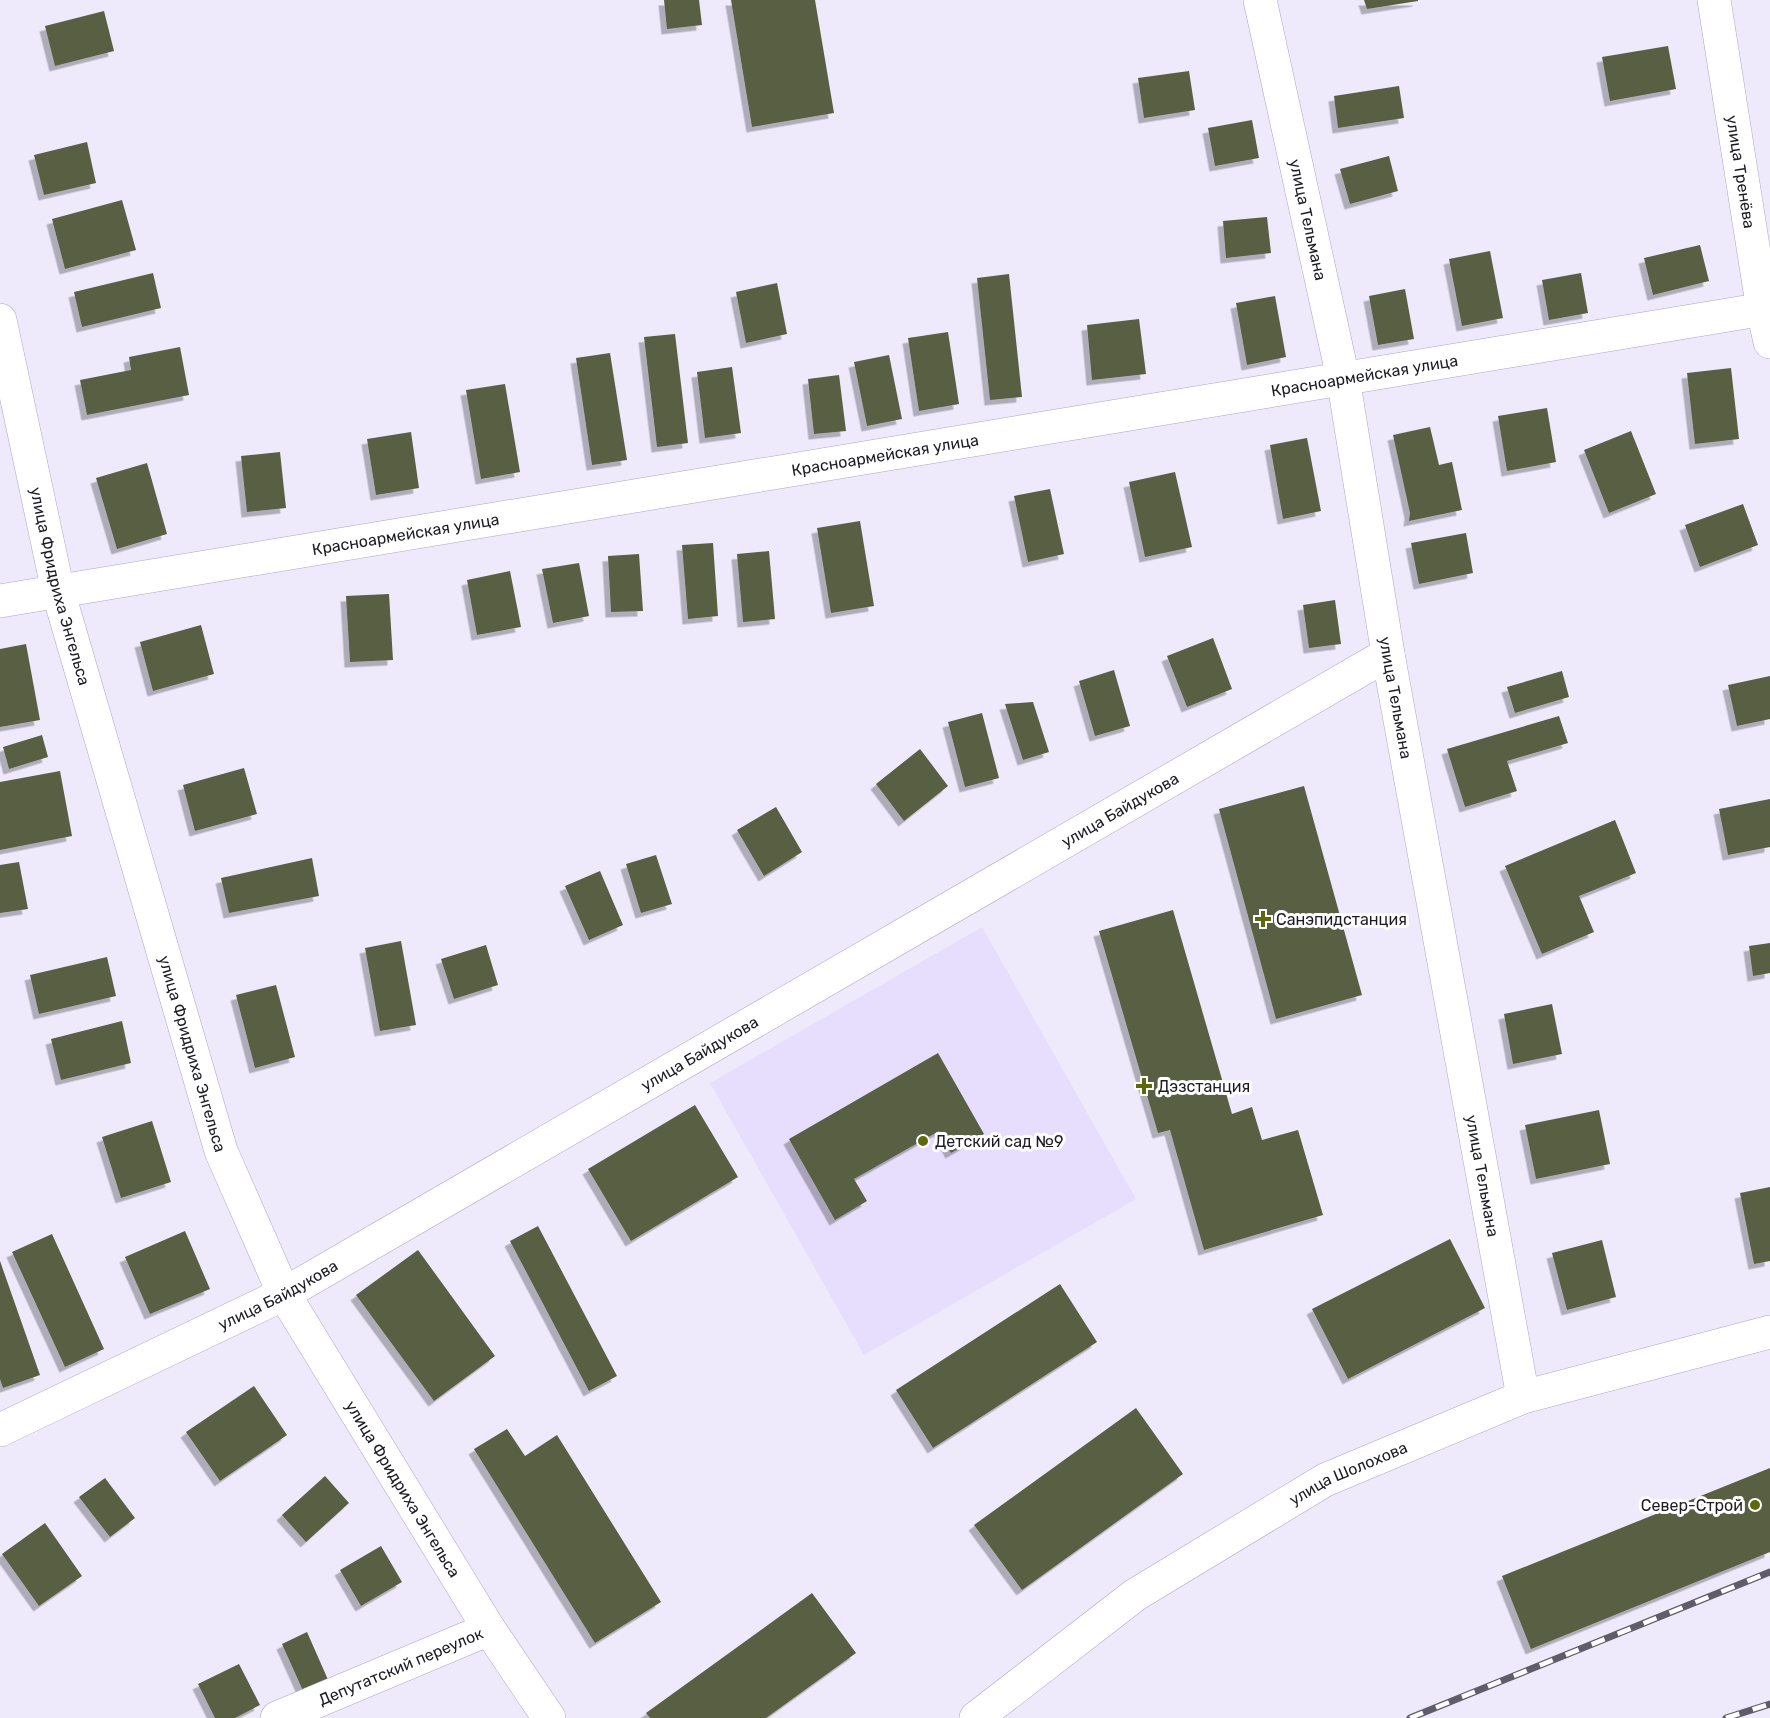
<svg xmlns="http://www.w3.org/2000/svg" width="1770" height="1718" font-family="Rubik,sans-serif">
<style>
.built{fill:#e6defc}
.building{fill:#595e43;filter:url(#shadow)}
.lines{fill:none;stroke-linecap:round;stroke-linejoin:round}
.minor-casing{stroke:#ada6c2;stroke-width:34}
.minor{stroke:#fff;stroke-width:33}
.rail-casing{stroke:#605d6a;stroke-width:7}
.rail{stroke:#fff;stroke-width:4.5;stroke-dasharray:14;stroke-linecap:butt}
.poi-dot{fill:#5e680d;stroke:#fff;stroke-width:2}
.labels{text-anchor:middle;stroke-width:6;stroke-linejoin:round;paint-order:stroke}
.street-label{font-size:16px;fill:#1e1b25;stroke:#fff}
.poi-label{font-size:16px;fill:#1e1b25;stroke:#fff;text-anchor:start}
</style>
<defs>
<filter id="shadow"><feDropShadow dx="-5.5" dy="5.5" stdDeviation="0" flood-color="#0004"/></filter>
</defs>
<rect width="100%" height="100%" fill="#eeeafc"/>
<!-- built -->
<path class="built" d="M 982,927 L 1136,1199 L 864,1355 L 710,1083 Z"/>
<!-- building -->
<path class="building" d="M 664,0 L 699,0 L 702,25 L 667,29 Z
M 731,0 L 815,0 L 834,113 L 752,127 Z
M 1364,0 L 1418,0 L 1418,1 L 1367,9 Z
M 104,11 L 114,51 L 55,66 L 45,26 Z
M 1668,46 L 1676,89 L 1610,101 L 1602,57 Z
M 1189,71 L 1195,110 L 1144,118 L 1138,78 Z
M 1399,86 L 1404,118 L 1338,128 L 1334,96 Z
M 1252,120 L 1259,158 L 1215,166 L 1208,128 Z
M 87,142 L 96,183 L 44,195 L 34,155 Z
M 1389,156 L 1398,191 L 1350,204 L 1340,169 Z
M 122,200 L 136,250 L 65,269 L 52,219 Z
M 1267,217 L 1271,253 L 1226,258 L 1223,221 Z
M 1700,245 L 1709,281 L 1653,295 L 1644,258 Z
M 1490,251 L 1503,318 L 1462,326 L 1449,259 Z
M 153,273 L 161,308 L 82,327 L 74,292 Z
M 1581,273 L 1588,313 L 1549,320 L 1542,280 Z
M 1009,274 L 1022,397 L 990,400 L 977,278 Z
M 777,283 L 787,334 L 746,343 L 736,292 Z
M 1405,289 L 1414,339 L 1378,345 L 1369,296 Z
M 1275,296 L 1286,357 L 1247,365 L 1236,303 Z
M 1139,319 L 1146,374 L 1092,380 L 1087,325 Z
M 948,332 L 959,404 L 919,411 L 908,338 Z
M 675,334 L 688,443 L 657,447 L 644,337 Z
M 180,347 L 189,395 L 87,415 L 80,380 L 131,370 L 129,357 Z
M 610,353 L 627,460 L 592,465 L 576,358 Z
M 889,355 L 902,419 L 867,426 L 854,362 Z
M 732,367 L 741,433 L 705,438 L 697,372 Z
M 1731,368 L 1739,439 L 1695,444 L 1687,373 Z
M 839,375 L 846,431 L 814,434 L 808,379 Z
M 505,384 L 520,472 L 481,479 L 466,390 Z
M 1547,408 L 1556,462 L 1507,471 L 1498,416 Z
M 1430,427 L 1439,465 L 1452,462 L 1462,510 L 1409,521 L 1410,513 L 1393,435 Z
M 1631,431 L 1656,494 L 1609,513 L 1584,450 Z
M 411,432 L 419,488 L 376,495 L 367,439 Z
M 1307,438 L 1321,511 L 1283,519 L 1270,445 Z
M 280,452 L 286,508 L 247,512 L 241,456 Z
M 147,463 L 167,534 L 117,549 L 96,478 Z
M 1175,472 L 1192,547 L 1145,557 L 1129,482 Z
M 1050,489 L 1064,554 L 1028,562 L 1014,496 Z
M 1743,504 L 1758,545 L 1700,567 L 1685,525 Z
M 860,521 L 874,606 L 831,613 L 817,528 Z
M 1466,533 L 1473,573 L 1419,584 L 1411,543 Z
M 713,543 L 718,616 L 688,619 L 682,545 Z
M 769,551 L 775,619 L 743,622 L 737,554 Z
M 639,554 L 643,611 L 611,612 L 608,556 Z
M 579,563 L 589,616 L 553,623 L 542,569 Z
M 510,571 L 521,627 L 477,635 L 467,580 Z
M 389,594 L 393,660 L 350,662 L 346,596 Z
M 1335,600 L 1341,644 L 1309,648 L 1303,605 Z
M 201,625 L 214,674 L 153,691 L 140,642 Z
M 1213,638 L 1232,689 L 1187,707 L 1167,656 Z
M 26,644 L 40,720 L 0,727 L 0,649 Z
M 1114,670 L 1130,726 L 1095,736 L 1079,681 Z
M 1562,671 L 1569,697 L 1515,713 L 1507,687 Z
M 1770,676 L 1770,719 L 1737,726 L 1728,685 Z
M 1033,702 L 1049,752 L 1023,760 L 1005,704 Z
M 982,713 L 999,778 L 965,787 L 948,722 Z
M 1559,716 L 1568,743 L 1507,761 L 1517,791 L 1465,807 L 1447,749 Z
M 42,735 L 48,757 L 9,769 L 3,747 Z
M 920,749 L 948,786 L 904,821 L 876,784 Z
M 244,768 L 257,814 L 195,831 L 183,785 Z
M 60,771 L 72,836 L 0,850 L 0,782 Z
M 1304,786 L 1362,995 L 1276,1019 L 1219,809 Z
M 1770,799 L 1770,847 L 1728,855 L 1719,809 Z
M 776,807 L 802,852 L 764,876 L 737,830 Z
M 1615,820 L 1636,873 L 1579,896 L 1594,932 L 1542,954 L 1505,866 Z
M 656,855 L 672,904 L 641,913 L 626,864 Z
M 312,858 L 319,896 L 229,913 L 221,878 Z
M 19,862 L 28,909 L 0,913 L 0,865 Z
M 600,871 L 623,925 L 589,940 L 565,886 Z
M 1173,910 L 1232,1114 L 1252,1107 L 1262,1140 L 1298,1130 L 1323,1215 L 1204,1250 L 1170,1130 L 1158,1133 L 1099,931 Z
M 401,941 L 416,1025 L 380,1031 L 365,948 Z
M 1770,943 L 1770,973 L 1753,976 L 1749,946 Z
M 486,945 L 498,985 L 454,999 L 441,959 Z
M 107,957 L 116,996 L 39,1014 L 30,975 Z
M 276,985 L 295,1057 L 255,1068 L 236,995 Z
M 1552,1004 L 1562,1054 L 1513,1064 L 1504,1014 Z
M 122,1021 L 131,1063 L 61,1080 L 51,1039 Z
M 938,1053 L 984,1134 L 951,1153 L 939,1131 L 854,1179 L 867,1201 L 835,1220 L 789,1139 Z
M 695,1105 L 738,1177 L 631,1241 L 588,1169 Z
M 1599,1110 L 1610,1164 L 1536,1179 L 1525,1125 Z
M 152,1121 L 171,1182 L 121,1198 L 102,1137 Z
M 1770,1187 L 1770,1261 L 1754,1264 L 1740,1193 Z
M 538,1226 L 617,1376 L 589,1391 L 510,1241 Z
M 185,1231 L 210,1289 L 150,1314 L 125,1257 Z
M 52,1234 L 104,1349 L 65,1367 L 12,1252 Z
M 1450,1239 L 1485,1308 L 1348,1379 L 1312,1309 Z
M 1602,1240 L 1616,1297 L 1567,1310 L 1552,1253 Z
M 418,1250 L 495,1356 L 434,1401 L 356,1295 Z
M 0,1261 L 40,1375 L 3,1388 L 0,1379 Z
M 1060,1284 L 1097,1342 L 933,1448 L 896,1390 Z
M 254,1386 L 287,1435 L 220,1481 L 186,1432 Z
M 1136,1408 L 1183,1474 L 1022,1590 L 974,1525 Z
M 507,1429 L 525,1456 L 557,1435 L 661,1602 L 595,1643 L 474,1449 Z
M 1770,1468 L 1770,1552 L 1531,1649 L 1502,1576 Z
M 325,1476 L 349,1503 L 306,1542 L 282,1515 Z
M 105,1478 L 135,1518 L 110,1537 L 79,1497 Z
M 45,1523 L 82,1576 L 39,1606 L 2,1554 Z
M 381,1546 L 402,1582 L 361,1606 L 340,1570 Z
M 812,1593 L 856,1653 L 766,1718 L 650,1718 L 646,1713 Z
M 307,1632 L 329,1682 L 304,1693 L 282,1644 Z
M 239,1664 L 260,1705 L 235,1718 L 215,1718 L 198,1684 Z"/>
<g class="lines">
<defs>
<g id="minor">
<path id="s1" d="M 1260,0 L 1343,378 L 1388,654 L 1523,1397"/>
<path id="s2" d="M 1714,0 L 1763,310 L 1770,342"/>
<path id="s3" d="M 0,320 L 58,591 L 221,1151 L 284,1294 L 489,1629 L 549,1718"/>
<path id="s4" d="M 0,601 L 1770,308"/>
<path id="s5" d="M 0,1430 L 284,1294 L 1388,654"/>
<path id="s6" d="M 277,1718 L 489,1629"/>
<path id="s7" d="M 976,1718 L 1135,1595 L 1325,1480 L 1523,1397 L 1770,1332"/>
</g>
</defs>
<!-- minor casing -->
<use href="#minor" class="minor-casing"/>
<!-- minor -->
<use href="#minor" class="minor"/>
<defs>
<path id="rail" d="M 1410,1718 L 1770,1572
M 1726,1718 L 1770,1704"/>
</defs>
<!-- rail casing -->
<use href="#rail" class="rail-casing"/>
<!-- rail -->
<use href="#rail" class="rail"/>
</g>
<!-- markers -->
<g class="poi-dot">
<path d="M1260 910h6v6h6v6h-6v6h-6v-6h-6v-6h6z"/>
<path d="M1141 1077h6v6h6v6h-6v6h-6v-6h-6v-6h6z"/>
<circle cx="923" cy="1141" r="6"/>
<circle cx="1755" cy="1505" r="6"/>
</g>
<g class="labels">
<!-- street labels -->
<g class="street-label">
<text dy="6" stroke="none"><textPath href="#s2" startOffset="174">улица Тренёва</textPath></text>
<text dy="6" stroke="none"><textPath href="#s1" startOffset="225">улица Тельмана</textPath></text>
<text dy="6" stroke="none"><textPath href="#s4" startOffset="1383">Красноармейская улица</textPath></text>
<text dy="6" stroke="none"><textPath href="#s4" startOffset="897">Красноармейская улица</textPath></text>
<text dy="6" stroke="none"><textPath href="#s4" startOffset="411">Красноармейская улица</textPath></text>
<text dy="6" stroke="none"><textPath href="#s3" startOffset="273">улица Фридриха Энгельса</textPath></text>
<text dy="6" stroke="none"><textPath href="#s1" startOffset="711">улица Тельмана</textPath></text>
<text dy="6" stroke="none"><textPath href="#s5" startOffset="1281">улица Байдукова</textPath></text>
<text dy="6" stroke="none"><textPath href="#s3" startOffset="759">улица Фридриха Энгельса</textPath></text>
<text dy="6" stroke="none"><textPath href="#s5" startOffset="795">улица Байдукова</textPath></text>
<text dy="6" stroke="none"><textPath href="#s1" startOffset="1197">улица Тельмана</textPath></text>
<text dy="6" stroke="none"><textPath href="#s5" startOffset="309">улица Байдукова</textPath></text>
<text dy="6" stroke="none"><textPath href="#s7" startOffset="447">улица Шолохова</textPath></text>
<text dy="6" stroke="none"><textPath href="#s3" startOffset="1245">улица Фридриха Энгельса</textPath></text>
<text dy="6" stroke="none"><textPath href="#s6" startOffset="134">Депутатский переулок</textPath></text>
</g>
<!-- poi labels -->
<g class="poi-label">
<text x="1276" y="925">Санэпидстанция</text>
<text x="1158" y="1092">Дэзстанция</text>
<text x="935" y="1147">Детский сад №9</text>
<text x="1743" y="1511" text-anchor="end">Север-Строй</text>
</g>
</g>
</svg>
